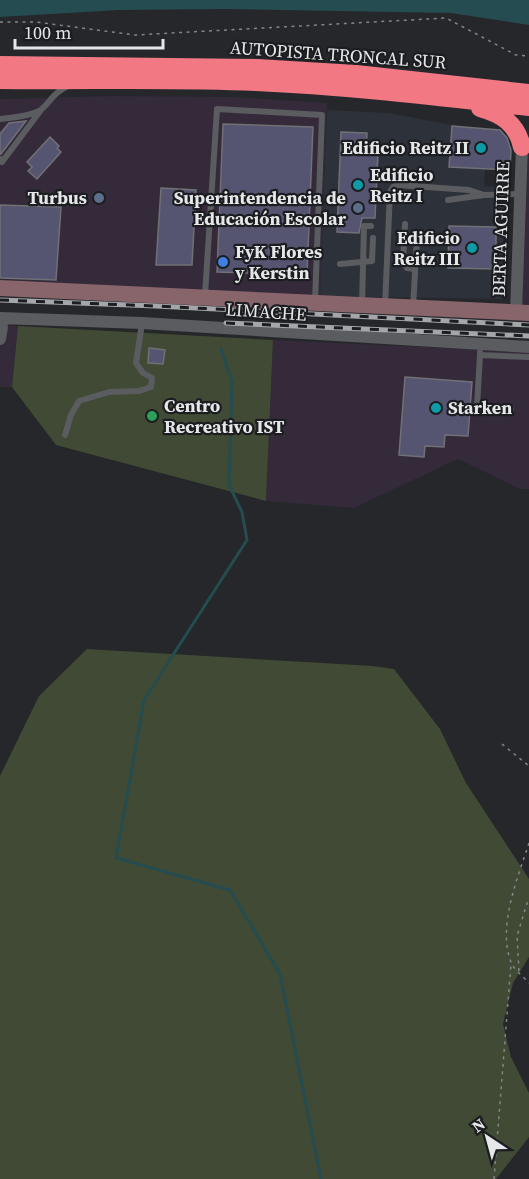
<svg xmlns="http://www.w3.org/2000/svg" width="529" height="1179" font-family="'Source Serif 4',serif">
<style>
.built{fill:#2d3139}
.industrial{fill:#342a39}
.green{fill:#414a34}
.water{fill:#254c50}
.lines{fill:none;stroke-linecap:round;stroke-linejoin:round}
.stream{stroke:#254c50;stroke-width:3}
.building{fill:#565571;stroke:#707075;stroke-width:1.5}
.path{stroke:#848588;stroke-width:1.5;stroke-dasharray:3 4.5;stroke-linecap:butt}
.lane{stroke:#5a5c60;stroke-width:6}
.street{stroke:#5a5c60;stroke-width:12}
.secondary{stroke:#88646b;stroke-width:16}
.highway{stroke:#f27884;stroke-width:18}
.rail-casing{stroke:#a5a6a9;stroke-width:5}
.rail{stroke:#1c1d20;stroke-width:3;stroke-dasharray:9;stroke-linecap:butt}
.culture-dot{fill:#0f9aa8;stroke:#1c1d20;stroke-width:2}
.service-dot{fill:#5c6f8a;stroke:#1c1d20;stroke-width:2}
.shop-dot{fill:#3f7fe0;stroke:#1c1d20;stroke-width:2}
.leisure-dot{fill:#2e9e5b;stroke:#1c1d20;stroke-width:2}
.labels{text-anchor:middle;stroke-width:4.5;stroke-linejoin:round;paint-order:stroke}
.street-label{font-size:18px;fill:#e6e7e9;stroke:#1c1d20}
.poi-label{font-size:18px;font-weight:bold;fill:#e6e7e9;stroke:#1c1d20;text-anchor:end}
</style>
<rect width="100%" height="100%" fill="#25272a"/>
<!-- built -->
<path class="built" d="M 327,110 L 389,113 L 488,132 L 484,186 L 504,187 L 502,299 L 320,296 Z"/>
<!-- industrial -->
<path class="industrial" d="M 111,96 L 234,97 L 327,103 L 320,296 L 0,280 L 0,99 Z
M 529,133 L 529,305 L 522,304 Z
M 0,325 L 18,326 L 12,387 L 0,387 Z
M 273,340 L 529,352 L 529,489 L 520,489 L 458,459 L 354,508 L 266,501 Z"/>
<!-- green -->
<path class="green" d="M 18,326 L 273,340 L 266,501 L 56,445 L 12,387 Z
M 87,649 L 373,666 L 394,669 L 440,729 L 466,783 L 529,879 L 529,957 L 513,983 L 503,1024 L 511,1057 L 529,1093 L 529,1137 L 496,1179 L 0,1179 L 0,776 L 39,696 Z"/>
<!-- water -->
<path class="water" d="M 0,0 L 529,0 L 529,25 L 451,13 L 225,9 L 119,10 L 0,17 Z"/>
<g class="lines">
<!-- stream -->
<path class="stream" d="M 221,349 L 232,382 L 229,485 L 242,512 L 247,540 L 144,700 L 116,858 L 230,890 L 280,974 L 321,1179"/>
</g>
<!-- building -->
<path class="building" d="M 26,121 L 1,154 L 0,154 L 0,134 L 9,123 Z
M 223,124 L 313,127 L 307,275 L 217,272 Z
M 452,126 L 500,130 L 507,138 L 511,150 L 510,170 L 449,167 Z
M 341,132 L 367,133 L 366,152 L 378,153 L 375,218 L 362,218 L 359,233 L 337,232 Z
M 50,137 L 59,146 L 57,148 L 61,152 L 37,179 L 28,171 L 32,167 L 27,162 Z
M 161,188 L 196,190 L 192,265 L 156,265 Z
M 0,205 L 61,207 L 56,280 L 0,278 Z
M 449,226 L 496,227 L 496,269 L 448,268 Z
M 149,348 L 165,350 L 163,364 L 148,363 Z
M 405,377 L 472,382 L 468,436 L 445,435 L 444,447 L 425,446 L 424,457 L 399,455 Z"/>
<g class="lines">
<!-- path -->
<path class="path" d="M 0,22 L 36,22 L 135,35 L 446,18 L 516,55 L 529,56
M 502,744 L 529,766
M 529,843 C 518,877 497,927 511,962 C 513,969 524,977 529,983
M 519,971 L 517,936 L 528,900
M 494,1179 L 511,964"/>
<!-- lane -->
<path class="lane" d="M 0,119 C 10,118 34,116 42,109 C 52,100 52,94 66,87
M 0,159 L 2,162 L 41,110
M 448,200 L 484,195 L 521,194
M 405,224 L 403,262 L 407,268 L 415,269
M 340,264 L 372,261 L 373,238
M 205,295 L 217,109 L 322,115 L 315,302
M 362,305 L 364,226 L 371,226
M 385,306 L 390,192 L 393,187 L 398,185 L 469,190 L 484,195
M 413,307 L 417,239
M 480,352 L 480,355 L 529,357
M 480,355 L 477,407 L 511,409
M 65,435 L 71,415 L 79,401 L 109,392 L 139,391 L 151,387 L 152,378 L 143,373 L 136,363 L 142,323"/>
<!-- street -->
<path class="street" d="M 516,312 L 522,147
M 0,318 L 142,323 L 529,347
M 0,327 L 2,327 L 0,339"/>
<!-- secondary -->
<path class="secondary" d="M 0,288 L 529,313"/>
<!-- highway -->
<path class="highway" d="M 0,65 L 257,68 L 356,74 L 529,93
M 0,80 C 85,81 171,78 256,82 C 347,86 438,97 529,107
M 480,108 C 502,114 517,124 522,147"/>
<defs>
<path id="rail" d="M 0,300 L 156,306 L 529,325
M 226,323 L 529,336"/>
</defs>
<!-- rail casing -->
<use href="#rail" class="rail-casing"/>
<!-- rail -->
<use href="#rail" class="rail"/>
</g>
<!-- markers -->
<g class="culture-dot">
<circle cx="481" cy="148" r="6"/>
<circle cx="358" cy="185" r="6"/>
<circle cx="472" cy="248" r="6"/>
<circle cx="436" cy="408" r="6"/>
</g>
<g class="service-dot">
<circle cx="99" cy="198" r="6"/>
<circle cx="358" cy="208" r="6"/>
</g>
<circle class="shop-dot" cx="223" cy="262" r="6"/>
<circle class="leisure-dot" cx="152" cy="416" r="6"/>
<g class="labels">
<!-- street labels -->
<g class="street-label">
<text transform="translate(338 55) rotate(4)" y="6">AUTOPISTA TRONCAL SUR</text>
<text transform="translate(501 229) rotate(-88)" y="6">BERTA AGUIRRE</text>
<text transform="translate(266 312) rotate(4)" y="6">LIMACHE</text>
</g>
<!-- poi labels -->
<g class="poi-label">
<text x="469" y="154">Edificio Reitz II</text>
<text x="370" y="181" text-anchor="start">Edificio<tspan x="370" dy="21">Reitz I</tspan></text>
<text x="87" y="204">Turbus</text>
<text x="346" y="204">Superintendencia de<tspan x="346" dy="21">Educación Escolar</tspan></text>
<text x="460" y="244">Edificio<tspan x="460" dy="21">Reitz III</tspan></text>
<text x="235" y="258" text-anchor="start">FyK Flores<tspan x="235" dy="21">y Kerstin</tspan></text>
<text x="164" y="412" text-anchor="start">Centro<tspan x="164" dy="21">Recreativo IST</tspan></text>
<text x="448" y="414" text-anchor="start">Starken</text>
</g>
</g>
<!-- north arrow -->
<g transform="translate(487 1137) rotate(324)" stroke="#1c1d20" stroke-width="4.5" paint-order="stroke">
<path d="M0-4.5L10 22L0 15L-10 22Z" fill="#e6e7e9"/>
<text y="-9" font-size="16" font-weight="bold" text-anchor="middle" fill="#e6e7e9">N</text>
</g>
<!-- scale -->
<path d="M15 39v9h148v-9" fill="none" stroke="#e6e7e9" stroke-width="3"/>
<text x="24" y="39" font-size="18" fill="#e6e7e9" stroke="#1c1d20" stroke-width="4.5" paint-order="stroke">100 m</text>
</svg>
